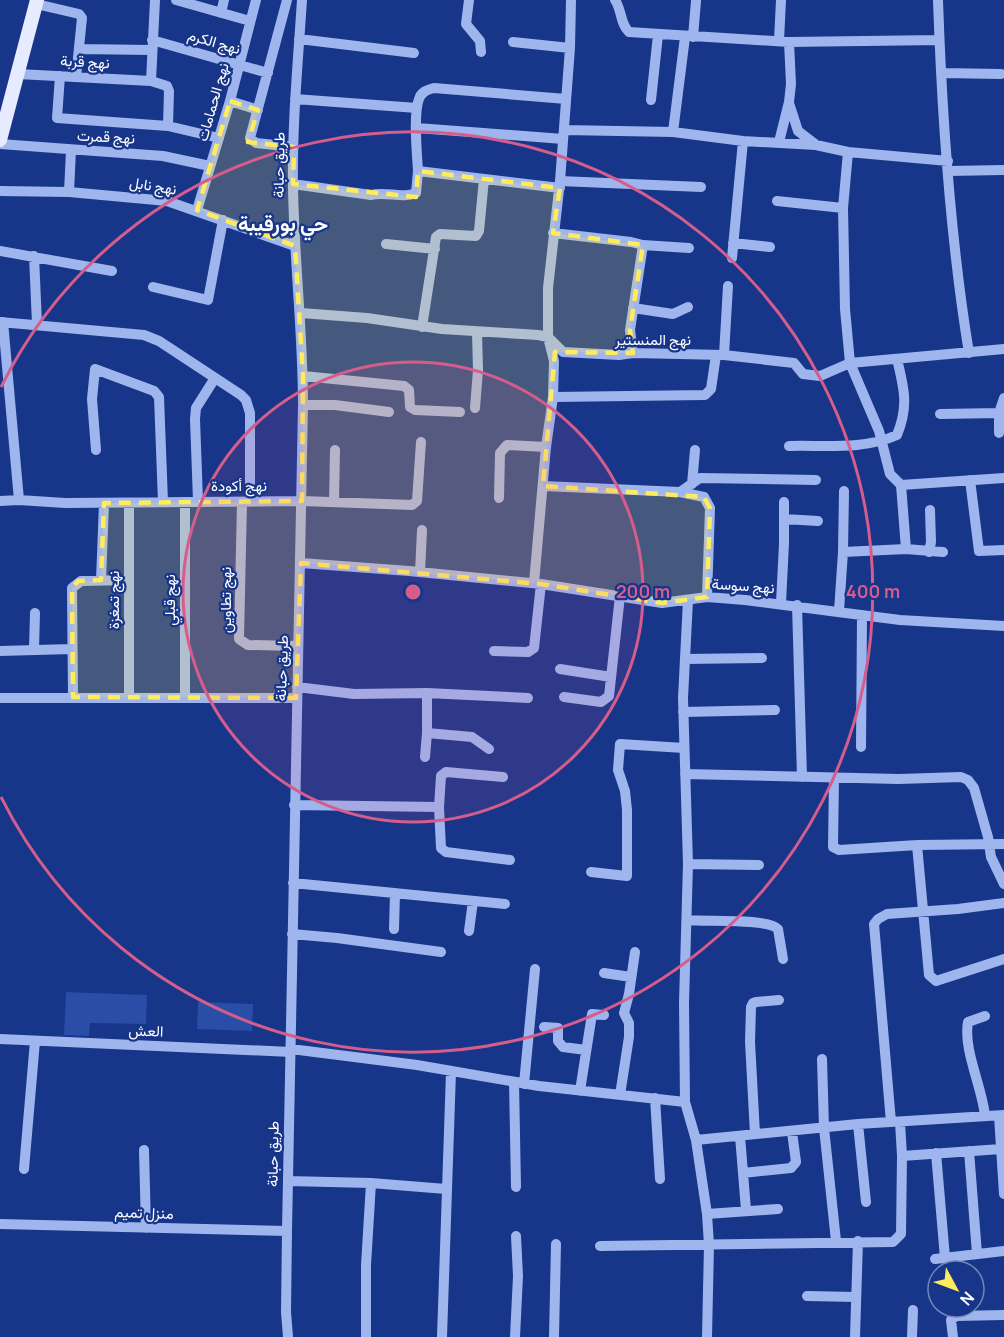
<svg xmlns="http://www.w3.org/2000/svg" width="1004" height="1337" font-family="Manrope,Vazirmatn,sans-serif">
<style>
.green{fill:#2a4da7}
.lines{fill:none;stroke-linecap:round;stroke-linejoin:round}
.minor{stroke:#9fb5ee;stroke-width:10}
.major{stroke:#e6ebff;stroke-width:14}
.marked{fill:#ffec5c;fill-opacity:0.2;stroke:#ffec5c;stroke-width:4.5;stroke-dasharray:12 8;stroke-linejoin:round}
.ring{fill:none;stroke:#d45d8c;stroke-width:3}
.labels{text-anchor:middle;stroke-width:4.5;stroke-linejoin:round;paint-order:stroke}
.street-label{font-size:15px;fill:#fff;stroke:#173589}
.district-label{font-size:21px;font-weight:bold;fill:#fff;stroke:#173589}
.centre{fill:#d45d8c;stroke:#173589;stroke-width:3}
.ring-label{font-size:18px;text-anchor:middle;font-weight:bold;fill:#d45d8c;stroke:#173589;stroke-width:4.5;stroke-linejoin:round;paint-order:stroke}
</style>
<rect width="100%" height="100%" fill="#173589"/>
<!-- green -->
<path class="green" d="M 66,992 L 147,995 L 146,1024 L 90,1023 L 89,1036 L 64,1035 Z
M 198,1002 L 253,1004 L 252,1031 L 197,1029 Z"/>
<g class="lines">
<!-- minor -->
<path class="minor" d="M 176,0 L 250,21
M 287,0 L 250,138 L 256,143 L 294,147
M 469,0 L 466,24 L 480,41 L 481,52
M 615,0 C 622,10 620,24 629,32 L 789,42 L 939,40
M 938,0 C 942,118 950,237 969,353
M 36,4 L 79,14 L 82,18 L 76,77
M 221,13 L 224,0
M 693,37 L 696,1
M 299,39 L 414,53
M 152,40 L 268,73
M 779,41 L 781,0
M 513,42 L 570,48
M 80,49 L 152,50
M 941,73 L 1001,74
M 18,74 L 151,81 L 167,86 L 169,91 L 168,126
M 60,76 L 57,118 L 168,126 L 219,138
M 151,81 L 155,0
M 295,99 L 417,108
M 651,100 L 658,35
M 230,101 L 258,110
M 789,103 L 798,131 L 815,144
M 417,128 L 563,139
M 564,130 L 673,132 L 743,141 L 816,145 L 848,152 L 948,161
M 673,132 L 685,37
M 779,142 L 789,102 L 791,84 L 789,42
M 0,144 L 163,156 L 210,166
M 948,171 L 1004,170
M 560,181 L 701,187
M 293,184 L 371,195 C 386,191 402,199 416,193 L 418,171
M 560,188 L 418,171 C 417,153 413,114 419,99 C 421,92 427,90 434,88 L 566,99
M 0,191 L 69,192 L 167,201 L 295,246
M 69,192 L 71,150
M 777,201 L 843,208
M 197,210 L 230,101 L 256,0
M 553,233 L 631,242 L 643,245 L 630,330 L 633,353
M 733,243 L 770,247
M 386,244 L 435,249
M 643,245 L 689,248
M 0,251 L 112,271
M 34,256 L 37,324
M 732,258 L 743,141
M 153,287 L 208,300 L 223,220
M 633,308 L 673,314 L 688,307
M 301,313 L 367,318 L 442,329 L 538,335 L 548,337 L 563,352 L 619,355 L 633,353 L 724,355 L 794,363 L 803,374 L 820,376 L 850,363 L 1004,349
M 0,322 L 144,335 L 159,341 L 241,395 L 246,400 L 250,413 L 250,502
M 3,322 L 19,500
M 422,327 L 436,237 L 440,234 L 476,236 L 479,231 L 484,179
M 724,355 L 728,286
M 303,376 L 404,386 L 409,390 L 410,407 L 415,410 L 460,412
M 553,397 L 705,395 L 711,389 L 716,355
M 303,405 L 335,405 L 389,412
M 475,408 L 478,370 L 477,332
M 940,414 L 999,413
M 999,433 L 999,413 L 1004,398
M 789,446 C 825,445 864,450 897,435 C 909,406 904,388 897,359
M 96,450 L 92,399 L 95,369 L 154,391 L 159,397 L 163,502
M 970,480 L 979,551 L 1004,550
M 692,484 L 695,450
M 901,485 L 1004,478
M 543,486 L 680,492 L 704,497 L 710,508 L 707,597
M 680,492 L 700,478 L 816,480
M 499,498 L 500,453 L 507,445 L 546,447
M 0,501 L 19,500 L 65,503 L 302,501 L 412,505 L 417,501 L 421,442
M 198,501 L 195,419 L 196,408 L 215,378
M 185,502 L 185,698
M 242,502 L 239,639 L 248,645 L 297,646
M 334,502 L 335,450
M 129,503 L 129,697
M 784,519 L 818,521
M 906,549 L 943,552
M 843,552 L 844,491
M 929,552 L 931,542 L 930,510
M 301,563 L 409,571 L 541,584 L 662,603 L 707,597 L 745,600 L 900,620 L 1004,626
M 420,572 L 422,530
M 101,580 L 104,503
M 534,583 L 546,447 L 553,397 L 554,361 L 548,337 L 548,288 L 560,181 L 570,48 L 571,0
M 688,600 L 683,698 L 688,864 L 684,1003 L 685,1102 L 696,1140 L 707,1214 L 709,1245 L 707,1337
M 781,603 L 784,543 L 784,502
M 797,605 L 802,777
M 839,611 L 843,552 L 906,549 L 901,485 L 890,474 L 879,431 L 850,363 L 845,309 L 843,208 L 848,152
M 34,649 L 35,613
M 0,651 L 72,649
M 494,651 L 528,652 L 534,648 L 541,584
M 685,659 L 762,658
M 560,669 L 611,677
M 297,687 L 354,694 L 427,693 L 528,698
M 427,693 L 427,733 L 472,737 L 489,749
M 73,697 L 72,588 L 81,581 L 128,580
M 564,697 L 601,702 L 609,696 L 620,596
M 0,698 L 296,698
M 683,712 L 775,710
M 861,747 L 862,615
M 425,757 L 427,733
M 685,774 L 899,779 L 961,777 L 968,780 L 974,788 L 988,837 L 991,857 L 1004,884
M 503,777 L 446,772 L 441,776 L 439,807 L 441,848 L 446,852 L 510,860
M 834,778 L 833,847 L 839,850 L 917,845 L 1004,844
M 294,805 L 439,807
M 917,845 L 929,975 L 936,981 L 1004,959
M 688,864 L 759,865
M 591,872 L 627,876 L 627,810 L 625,791 L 618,770 L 620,744 L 684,748
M 293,883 L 505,904
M 687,920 C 706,922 768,918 778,929 L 783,959
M 394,929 L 395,893
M 469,931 L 473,901
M 292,934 L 337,938 L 441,952
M 604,973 L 631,977
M 985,1016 L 968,1022 C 963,1050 982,1086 985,1116
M 544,1027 L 558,1028 L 558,1041 L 563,1047 L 586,1050
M 0,1039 L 291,1052
M 291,1049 L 417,1065 L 539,1086 L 685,1102
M 822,1059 L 824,1128 L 836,1241
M 514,1082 L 516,1187
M 524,1084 L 535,969
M 580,1091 L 592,1014 L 604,1015
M 620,1095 L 629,1037 L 629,1023 L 624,1013 L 629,994 L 635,952
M 655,1098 L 660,1179
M 999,1116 L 1004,1194
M 891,1122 L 874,924 L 878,919 L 887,914 L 958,909 L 1004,903
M 858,1124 L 866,1202
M 755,1134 L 750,1042 L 751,1007 L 753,1003 L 756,1002 L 779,1000
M 740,1136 L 746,1210
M 696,1140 L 858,1124 L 1004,1115
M 144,1150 L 146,1228
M 969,1151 L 977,1254
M 936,1153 L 945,1258
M 902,1156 L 1001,1149
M 24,1169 L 35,1041
M 743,1173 L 791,1168 L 796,1162 L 792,1132
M 288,1181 L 371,1183 L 446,1189
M 707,1214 L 778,1209
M 0,1224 L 287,1231
M 600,1246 L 893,1242 L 901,1234 L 902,1156 L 900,1122
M 935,1259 L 1004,1251
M 807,1296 L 856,1297
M 288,1337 L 286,1312 L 287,1231 L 303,405 C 303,332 294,259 293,186 C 292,124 298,62 302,0
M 366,1337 L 366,1265 L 371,1183
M 442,1337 L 451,1072
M 515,1337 L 518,1276 L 516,1236
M 554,1337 L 556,1244
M 855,1337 L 858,1241
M 912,1337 L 913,1310
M 953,1337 L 951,1320 L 956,1316 L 1004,1315"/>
<!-- major -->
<path class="major" d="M 0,140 L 37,0"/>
</g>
<!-- marked area -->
<path class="marked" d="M 230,101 L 258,110 L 248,142 L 294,147 L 293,184 L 416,197 L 418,171 L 560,188 L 553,233 L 643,245 L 630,330 L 633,353 L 555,352 L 543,486 L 704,497 L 710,508 L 707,597 L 662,603 L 541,584 L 301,563 L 296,698 L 73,697 L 72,588 L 78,581 L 101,580 L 104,503 L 302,501 L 303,376 L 295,246 L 197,210 Z"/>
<!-- distance rings -->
<circle cx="413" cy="592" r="230" fill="#d45d8c" fill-opacity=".12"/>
<g class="ring">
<circle cx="413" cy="592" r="230"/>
<path d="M1 387A460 460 0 1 1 1 797"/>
</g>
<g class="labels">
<!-- street labels -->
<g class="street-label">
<text transform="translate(214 42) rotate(16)" y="5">نهج الكرم</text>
<text transform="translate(85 62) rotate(3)" y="5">نهج قربة</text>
<text transform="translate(213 102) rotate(-74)" y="5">نهج الحمامات</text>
<text transform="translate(106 137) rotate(3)" y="5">نهج قمرت</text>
<text transform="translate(279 165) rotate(-89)" y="5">طريق حبانة</text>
<text transform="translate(153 186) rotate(9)" y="5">نهج نابل</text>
<text x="653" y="345">نهج المنستير</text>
<text x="239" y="491">نهج أكودة</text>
<text transform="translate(743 586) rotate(4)" y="5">نهج سوسة</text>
<text transform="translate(114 600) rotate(-90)" y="5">نهج تمغزة</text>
<text transform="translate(170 600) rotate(-90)" y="5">نهج قبلي</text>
<text transform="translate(226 600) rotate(-90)" y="5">نهج تطاوين</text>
<text transform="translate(282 668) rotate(-88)" y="5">طريق حبانة</text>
<text transform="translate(146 1031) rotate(2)" y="5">العش</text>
<text transform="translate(273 1154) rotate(-89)" y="5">طريق حبانة</text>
<text transform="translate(144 1213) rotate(2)" y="5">منزل تميم</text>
</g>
<!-- district labels -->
<g class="district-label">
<text x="283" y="231">حي بورقيبة</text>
</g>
</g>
<circle cx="413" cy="592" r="9" class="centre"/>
<g class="ring-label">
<text x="643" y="598">200 m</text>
<text x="873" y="598">400 m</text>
</g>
<!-- north arrow -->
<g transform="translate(956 1289) rotate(131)"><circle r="28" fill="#173589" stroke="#7486b8" stroke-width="1.5"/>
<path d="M0-4.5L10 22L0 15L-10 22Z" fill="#ffec5c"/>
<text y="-9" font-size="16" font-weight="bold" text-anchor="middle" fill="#ffffff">N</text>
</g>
</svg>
